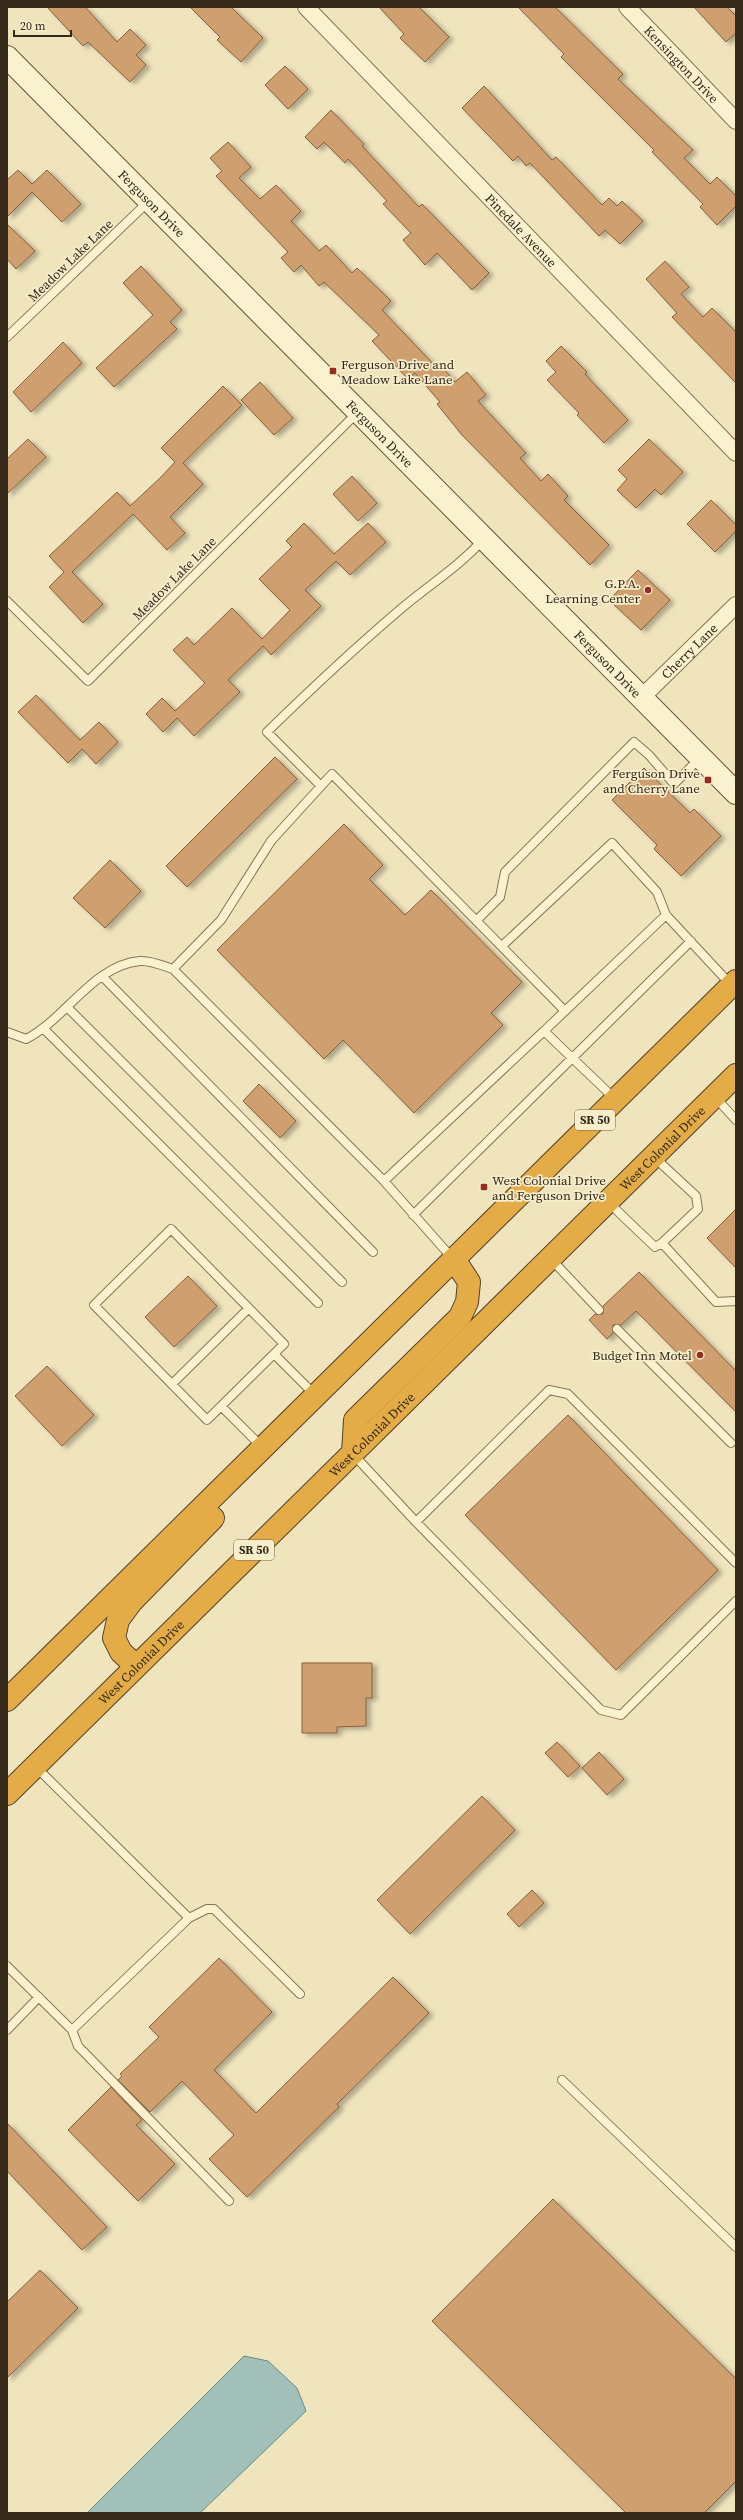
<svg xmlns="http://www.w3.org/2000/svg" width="743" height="2520" font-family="'Source Serif 4',serif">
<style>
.water{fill:#a0c0b9;stroke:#678d87}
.building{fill:#cf9f70;stroke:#875f3a;filter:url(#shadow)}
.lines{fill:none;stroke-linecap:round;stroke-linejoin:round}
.lane-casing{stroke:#877455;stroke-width:10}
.street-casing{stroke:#877455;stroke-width:18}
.secondary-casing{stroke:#685438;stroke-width:24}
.highway-casing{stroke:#54412a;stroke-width:24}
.lane{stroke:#faf1cf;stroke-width:8}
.street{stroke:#faf1cf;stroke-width:16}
.secondary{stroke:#faf1cf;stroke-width:22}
.highway{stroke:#e4ac47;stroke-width:22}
.poi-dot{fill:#982b23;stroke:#f6edcb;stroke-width:1.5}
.labels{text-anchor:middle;stroke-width:3.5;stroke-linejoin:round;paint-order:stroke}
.shield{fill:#f6edcb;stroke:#6f644f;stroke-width:1}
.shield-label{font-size:12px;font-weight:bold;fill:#352a1a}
.street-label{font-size:13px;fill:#352a1a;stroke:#f6edcb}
.poi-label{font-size:13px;fill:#352a1a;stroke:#f6edcb;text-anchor:end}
</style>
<defs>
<filter id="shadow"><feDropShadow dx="4.5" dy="2.5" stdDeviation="2" flood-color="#0004"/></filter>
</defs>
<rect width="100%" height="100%" fill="#efe4bc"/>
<!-- water -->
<path class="water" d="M 244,2356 L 268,2361 L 297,2388 L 306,2411 L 200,2513 L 87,2513 Z"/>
<!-- building -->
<path class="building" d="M 47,7 L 85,7 L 117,42 L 130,29 L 146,45 L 136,55 L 146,65 L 130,82 L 88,42 L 83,46 Z
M 190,7 L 231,7 L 263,38 L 241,62 L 217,40 L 220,37 Z
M 379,7 L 419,7 L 449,37 L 425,62 L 400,38 L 404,34 Z
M 518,7 L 555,7 L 623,74 L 618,79 L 693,150 L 684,158 L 710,184 L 717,177 L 736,196 L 736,206 L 717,225 L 700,207 L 703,204 L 652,152 L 654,150 L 561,57 L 564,54 Z
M 694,7 L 727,7 L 736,16 L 736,33 L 726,42 Z
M 285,66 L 308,89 L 288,109 L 265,85 Z
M 484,86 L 552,160 L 556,157 L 602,205 L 609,198 L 617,206 L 622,201 L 643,221 L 620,244 L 605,230 L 599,236 L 530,163 L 526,166 L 518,156 L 513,161 L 462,108 Z
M 331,110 L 364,144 L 362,146 L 419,207 L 422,204 L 489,273 L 472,290 L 437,253 L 425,265 L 403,240 L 411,233 L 383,204 L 387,201 L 348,159 L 345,163 L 324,142 L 317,149 L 305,137 Z
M 228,142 L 251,167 L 239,178 L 260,199 L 276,185 L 301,211 L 291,221 L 319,251 L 326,245 L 352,273 L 357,268 L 391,301 L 382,310 L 440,371 L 443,368 L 455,382 L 467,372 L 486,395 L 478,401 L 526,453 L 520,458 L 541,481 L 548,474 L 568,496 L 564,500 L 609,545 L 590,565 L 462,435 L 437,404 L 440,402 L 415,373 L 408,379 L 372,341 L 379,335 L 324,282 L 319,286 L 301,265 L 294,272 L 281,258 L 288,252 L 216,176 L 222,171 L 210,158 Z
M 18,170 L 32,184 L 47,170 L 81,204 L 62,222 L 32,192 L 7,217 L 7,180 Z
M 7,224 L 35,251 L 16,269 L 7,259 Z
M 665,261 L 689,287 L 681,294 L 703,317 L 712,308 L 736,332 L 736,383 L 672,317 L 677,313 L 646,279 Z
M 141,266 L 182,310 L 170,322 L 177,329 L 114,387 L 96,368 L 153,315 L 123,283 Z
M 63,342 L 82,363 L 31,412 L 13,392 Z
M 561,346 L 587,372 L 585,374 L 628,420 L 604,443 L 577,415 L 579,413 L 547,380 L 556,372 L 546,361 Z
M 260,382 L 293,418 L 274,435 L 241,400 Z
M 223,386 L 242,405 L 183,463 L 203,484 L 170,517 L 185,533 L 167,550 L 133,514 L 72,572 L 103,604 L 83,623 L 49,587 L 64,572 L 49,556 L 117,492 L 130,506 L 160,478 L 175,462 L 161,448 Z
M 28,439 L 46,457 L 7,494 L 7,459 Z
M 649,439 L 683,472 L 661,495 L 655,489 L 636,508 L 617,490 L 627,479 L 618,470 Z
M 352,476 L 377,503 L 358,521 L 333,494 Z
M 711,500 L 736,525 L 736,531 L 715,552 L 687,524 Z
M 304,523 L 334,554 L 368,523 L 386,542 L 350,575 L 336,561 L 305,590 L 321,606 L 271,655 L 263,646 L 228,680 L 240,692 L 194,736 L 177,718 L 163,732 L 146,714 L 162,698 L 175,711 L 205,683 L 173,650 L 187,637 L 194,645 L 232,608 L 262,639 L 290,610 L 259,579 L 292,547 L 286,541 Z
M 638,570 L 670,600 L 641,630 L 609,600 Z
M 36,695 L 80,740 L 99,722 L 118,742 L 96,764 L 82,749 L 68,763 L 18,712 Z
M 275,757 L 297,779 L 187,887 L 166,866 Z
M 644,768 L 690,813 L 694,809 L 721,836 L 681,876 L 654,849 L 657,845 L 612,800 Z
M 344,824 L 383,865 L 369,879 L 405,915 L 431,890 L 522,982 L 491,1013 L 503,1025 L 414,1113 L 343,1040 L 324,1059 L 217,950 Z
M 110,860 L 141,891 L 105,928 L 73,898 Z
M 259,1084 L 296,1121 L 280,1138 L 243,1101 Z
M 736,1209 L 736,1268 L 707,1238 Z
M 639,1272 L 736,1371 L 736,1412 L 636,1311 L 621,1325 L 613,1325 L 613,1333 L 607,1339 L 589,1320 L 595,1314 L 603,1314 L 603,1306 Z
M 188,1276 L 217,1306 L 174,1347 L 145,1317 Z
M 47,1366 L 94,1415 L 62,1446 L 15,1396 Z
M 568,1415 L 718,1570 L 616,1670 L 465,1515 Z
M 302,1663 L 372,1663 L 372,1698 L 366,1698 L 366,1726 L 337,1727 L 337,1733 L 302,1733 Z
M 557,1742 L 580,1766 L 568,1777 L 545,1753 Z
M 599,1752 L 624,1779 L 607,1795 L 582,1768 Z
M 482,1796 L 515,1830 L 410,1934 L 377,1900 Z
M 532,1890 L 544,1903 L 519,1927 L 507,1914 Z
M 219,1958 L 272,2012 L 214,2070 L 256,2113 L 393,1977 L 429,2013 L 337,2104 L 339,2107 L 247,2197 L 209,2159 L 234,2135 L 182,2081 L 150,2112 L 118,2080 L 122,2076 L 120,2074 L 159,2037 L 149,2027 Z
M 111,2087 L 142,2120 L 136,2125 L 175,2164 L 138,2201 L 68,2130 Z
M 7,2123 L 107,2227 L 82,2250 L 7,2171 Z
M 553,2199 L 736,2379 L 736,2481 L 704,2513 L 626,2513 L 432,2321 Z
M 40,2270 L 78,2308 L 7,2378 L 7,2302 Z"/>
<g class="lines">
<defs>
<path id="lane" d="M 7,337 L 149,201
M 7,601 L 88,681 L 357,413
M 321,786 L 267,732 C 311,689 356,647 403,607 C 432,583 458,567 484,539
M 477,920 L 500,897 L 505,872 L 634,742 L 649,755 L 674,784 L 700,758
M 502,946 L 612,843 L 657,892 L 666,915
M 103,977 L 373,1252
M 67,1007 L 342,1282
M 43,1028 L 318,1303
M 7,1032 L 26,1039 C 66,1019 93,965 140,961 C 150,960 164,966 173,969
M 715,1097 L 736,1120
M 615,1099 L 544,1031 L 666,915 L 731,985
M 654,1157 L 696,1196 L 698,1209 L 662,1243 L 716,1302 L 736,1301
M 384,1181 L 544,1031
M 608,1202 L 655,1247 L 662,1243
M 413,1215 L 691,941
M 171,1229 L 284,1344 L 207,1420 L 94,1305 Z
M 453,1259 L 384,1181 L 173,969 L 221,920 L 271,841 L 332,774 L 565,1011
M 551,1259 L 599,1310
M 617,1329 L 731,1443
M 274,1354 L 314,1394
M 172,1384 L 249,1308
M 221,1406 L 262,1447
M 353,1454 L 416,1522 L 601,1710 L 621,1715 L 736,1601
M 416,1522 L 549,1390 L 568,1394 L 736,1563
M 189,1918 L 207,1909 L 214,1909 L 300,1994
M 7,1966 L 72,2030 L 189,1918 L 36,1767
M 7,2030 L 39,1997
M 72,2030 L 78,2046 L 229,2201
M 562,2080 L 736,2247"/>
<g id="street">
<path id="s1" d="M 306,7 L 736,453"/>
<path id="s2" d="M 627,7 L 736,121"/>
<path id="s3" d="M 642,697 L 736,605"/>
</g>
<g id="secondary">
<path id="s4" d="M 7,57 L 736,793"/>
</g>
<g id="highway">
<path d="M 353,1453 L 355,1420 L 460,1317 L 467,1302 L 469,1282 L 454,1259"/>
<path d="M 136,1666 L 121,1652 L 114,1638 L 118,1620 L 132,1601 L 213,1518"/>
<path d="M 7,1700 L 736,981"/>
<path id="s5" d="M 7,1794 L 736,1075"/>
</g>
</defs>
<!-- lane casing -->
<use href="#lane" class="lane-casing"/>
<!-- street casing -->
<use href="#street" class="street-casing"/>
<!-- secondary casing -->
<use href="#secondary" class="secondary-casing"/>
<!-- highway casing -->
<use href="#highway" class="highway-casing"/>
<!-- lane -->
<use href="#lane" class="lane"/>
<!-- street -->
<use href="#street" class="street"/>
<!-- secondary -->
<use href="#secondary" class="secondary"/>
<!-- highway -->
<use href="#highway" class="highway"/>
</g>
<!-- markers -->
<g class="poi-dot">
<rect x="329" y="367" width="8" height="8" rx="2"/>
<circle cx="648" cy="590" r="4"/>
<rect x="704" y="776" width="8" height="8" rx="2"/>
<rect x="480" y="1183" width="8" height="8" rx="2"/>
<circle cx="700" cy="1355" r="4"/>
</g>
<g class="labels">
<!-- shield labels -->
<g class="shield">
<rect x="575" y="1110" width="40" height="20" rx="3"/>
<rect x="234" y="1540" width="40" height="20" rx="3"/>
</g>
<g class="shield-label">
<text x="595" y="1124">SR 50</text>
<text x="254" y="1554">SR 50</text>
</g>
<!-- street labels -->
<g class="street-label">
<text dy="5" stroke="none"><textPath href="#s2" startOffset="79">Kensington Drive</textPath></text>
<text dy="5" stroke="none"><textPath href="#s4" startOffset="206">Ferguson Drive</textPath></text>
<text dy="5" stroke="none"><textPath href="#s1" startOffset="310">Pinedale Avenue</textPath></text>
<text transform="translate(70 260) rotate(-44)" y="5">Meadow Lake Lane</text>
<text dy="5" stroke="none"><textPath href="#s4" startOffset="530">Ferguson Drive</textPath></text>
<text transform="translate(174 578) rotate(-45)" y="5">Meadow Lake Lane</text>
<text dy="5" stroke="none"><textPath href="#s3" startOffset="66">Cherry Lane</textPath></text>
<text dy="5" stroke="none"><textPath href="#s4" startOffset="854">Ferguson Drive</textPath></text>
<text dy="5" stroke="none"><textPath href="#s5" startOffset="920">West Colonial Drive</textPath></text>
<text dy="5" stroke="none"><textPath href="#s5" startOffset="512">West Colonial Drive</textPath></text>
<text dy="5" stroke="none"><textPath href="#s5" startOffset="188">West Colonial Drive</textPath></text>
</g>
<!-- poi labels -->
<g class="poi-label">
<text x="341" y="369" text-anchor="start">Ferguson Drive and<tspan x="341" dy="15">Meadow Lake Lane</tspan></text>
<text x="640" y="588">G.P.A.<tspan x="640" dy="15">Learning Center</tspan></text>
<text x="700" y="778">Ferguson Drive<tspan x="700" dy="15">and Cherry Lane</tspan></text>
<text x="492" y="1185" text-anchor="start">West Colonial Drive<tspan x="492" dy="15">and Ferguson Drive</tspan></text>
<text x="692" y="1360">Budget Inn Motel</text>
</g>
</g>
<!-- border -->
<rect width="743" height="2520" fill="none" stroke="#352a1a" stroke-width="16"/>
<!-- scale -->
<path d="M14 30v6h57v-6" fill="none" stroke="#352a1a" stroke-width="2"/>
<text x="20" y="30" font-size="12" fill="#352a1a" stroke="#f6edcb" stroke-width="3" paint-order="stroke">20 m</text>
</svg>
